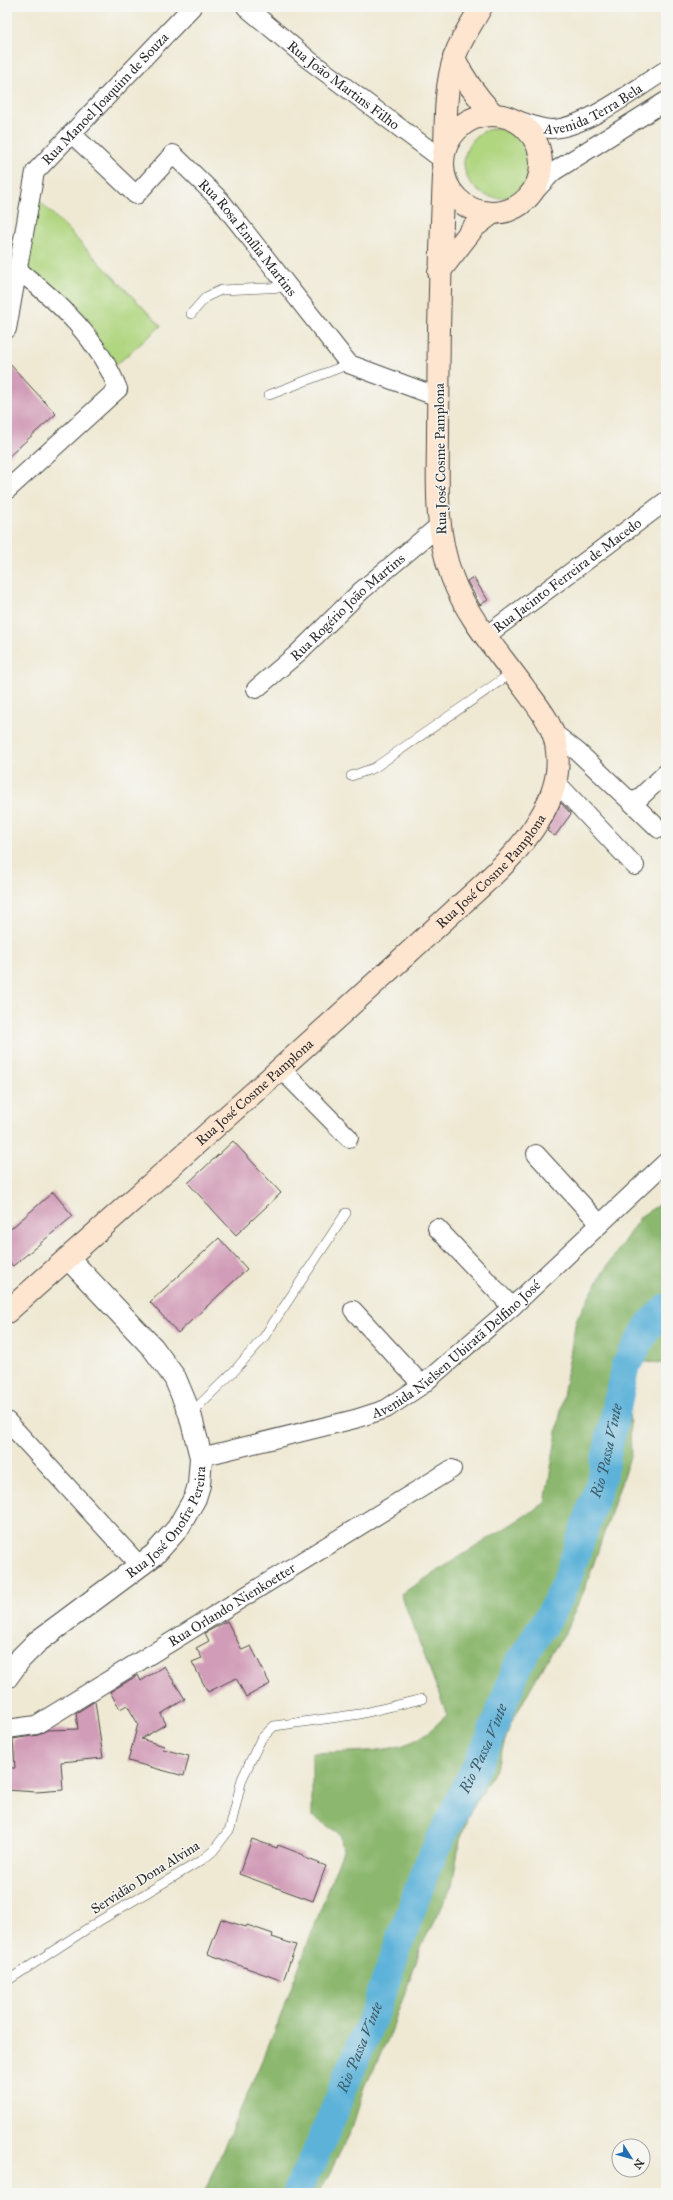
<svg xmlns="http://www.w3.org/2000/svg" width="673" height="2200" font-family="'IM FELL Great Primer',serif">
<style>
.green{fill:#b0d680;stroke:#6e8056}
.forest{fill:#8cb76e;stroke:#5c714c}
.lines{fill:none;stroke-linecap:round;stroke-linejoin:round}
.river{stroke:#5db2d9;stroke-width:29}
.building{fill:#d19cb7}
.service-casing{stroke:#484844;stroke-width:10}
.minor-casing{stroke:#484844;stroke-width:20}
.tertiary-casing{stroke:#484844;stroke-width:24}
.secondary-casing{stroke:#484844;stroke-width:24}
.service{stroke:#fff;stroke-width:9}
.minor{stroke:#fff;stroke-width:18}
.tertiary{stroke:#fff;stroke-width:22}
.secondary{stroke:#fde5d0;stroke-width:22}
.labels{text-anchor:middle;stroke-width:3;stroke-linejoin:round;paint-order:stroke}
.street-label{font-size:14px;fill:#2b2b2b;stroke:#f6f6f2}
.water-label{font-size:15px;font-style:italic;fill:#3c5a68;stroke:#f6f6f2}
</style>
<rect width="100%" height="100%" fill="#f6f6f2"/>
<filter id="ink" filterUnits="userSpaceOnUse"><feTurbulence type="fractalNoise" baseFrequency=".025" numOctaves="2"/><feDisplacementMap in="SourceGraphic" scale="8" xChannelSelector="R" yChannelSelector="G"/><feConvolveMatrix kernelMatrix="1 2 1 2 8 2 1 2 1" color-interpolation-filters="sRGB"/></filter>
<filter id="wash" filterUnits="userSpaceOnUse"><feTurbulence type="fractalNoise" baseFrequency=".012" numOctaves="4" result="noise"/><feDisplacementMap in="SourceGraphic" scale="16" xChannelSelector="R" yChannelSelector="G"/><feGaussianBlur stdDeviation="0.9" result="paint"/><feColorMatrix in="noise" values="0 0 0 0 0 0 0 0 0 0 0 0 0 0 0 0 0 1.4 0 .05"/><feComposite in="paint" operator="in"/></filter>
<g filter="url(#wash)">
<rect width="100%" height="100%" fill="#efe9d4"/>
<!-- green -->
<path class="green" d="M464 163a35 35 0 1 1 70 0a35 35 0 1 1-70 0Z
M 38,199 L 161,326 L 116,365 L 25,266 Z"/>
<!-- forest -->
<path class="forest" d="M 666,1200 L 666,1363 L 644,1362 L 630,1379 L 629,1403 L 631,1454 L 586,1586 L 567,1630 L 543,1666 L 510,1725 L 497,1766 L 468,1816 L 460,1840 L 452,1886 L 423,1943 L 389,2037 L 365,2087 L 352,2128 L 320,2193 L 204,2193 L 276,2028 L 343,1850 L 340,1834 L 312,1816 L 312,1753 C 345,1751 393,1755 421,1737 C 431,1731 439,1722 447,1715 L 401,1594 L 545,1503 L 576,1320 L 602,1274 L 641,1216 Z"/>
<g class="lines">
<!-- river -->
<path class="river" id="s1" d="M 296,2193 L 319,2147 L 375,2011 L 426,1869 L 489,1740 L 518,1665 L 551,1613 L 568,1577 L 602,1477 L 625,1367 L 649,1325 L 666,1308"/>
</g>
<g id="blocks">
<!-- building -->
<path class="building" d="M 7,361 L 56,414 L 7,458 Z
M 473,577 L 488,600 L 480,605 L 467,581 Z
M 561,803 L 571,814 L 555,836 L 547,831 Z
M 233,1141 L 281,1193 L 236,1235 L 188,1183 Z
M 53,1192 L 73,1216 L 13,1266 L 7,1259 L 7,1232 Z
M 219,1238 L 247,1269 L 178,1333 L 150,1302 Z
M 227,1621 L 242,1650 L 251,1646 L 270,1684 L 246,1697 L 236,1678 L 208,1692 L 192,1662 L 202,1658 L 196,1648 L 209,1641 L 205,1633 Z
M 164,1666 L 185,1699 L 161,1714 L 166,1724 L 141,1739 L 164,1746 L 163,1749 L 189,1756 L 184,1776 L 128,1761 L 138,1724 L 127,1705 L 120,1709 L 110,1692 L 138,1675 L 141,1681 Z
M 95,1701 L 103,1758 L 61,1762 L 63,1790 L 36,1792 L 7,1790 L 7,1768 L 15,1768 L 13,1739 L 38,1735 L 47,1730 L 78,1729 L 76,1713 Z
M 252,1839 L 277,1848 L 278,1845 L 304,1855 L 303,1857 L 326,1866 L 313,1901 L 239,1874 Z
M 221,1919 L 246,1927 L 247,1925 L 273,1934 L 272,1937 L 296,1945 L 283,1981 L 208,1954 Z"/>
</g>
</g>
<g filter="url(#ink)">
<use href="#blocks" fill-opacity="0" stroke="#484844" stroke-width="1"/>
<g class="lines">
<defs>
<path id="service" d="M 191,314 L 206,297 L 221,290 L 288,287
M 269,395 L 349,364
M 351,776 L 374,768 L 513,672
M 191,1413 L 235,1370 L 264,1337 L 346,1213
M 7,1981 L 99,1921 L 202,1860 L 213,1851 L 230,1829 L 242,1779 L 261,1739 L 274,1726 L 360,1714 L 422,1699"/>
<g id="minor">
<path id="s2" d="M 246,7 L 309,60 L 443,160"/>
<path id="s3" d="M 515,119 C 526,123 538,128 550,129 C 585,129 636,88 666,70"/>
<path id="s4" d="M 72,134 L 136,195 L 173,154 L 221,201 L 349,364 L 438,397"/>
<path d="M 532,194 L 553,172 L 666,101"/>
<path id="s5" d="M 7,329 L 35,172 L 192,7"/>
<path d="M 7,490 L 118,389 C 99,340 59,302 18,270"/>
<path id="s6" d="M 487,635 L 666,501"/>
<path id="s7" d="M 256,689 L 298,653 L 361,591 L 440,525"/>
<path d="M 554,733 L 578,752 L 633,804 L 666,773"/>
<path d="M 556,782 L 635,866"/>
<path d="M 633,804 L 659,829"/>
<path d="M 281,1069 L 349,1138"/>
<path d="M 536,1154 L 600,1224"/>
<path d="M 437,1228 L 512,1307"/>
<path d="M 353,1310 L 422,1385"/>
<path d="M 7,1421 L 140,1566"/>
<path id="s8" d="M 201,1457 L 355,1419 L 386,1409 L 422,1385 L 512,1307 L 666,1162"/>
<path id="s9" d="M 7,1729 L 36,1725 L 452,1469"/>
</g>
<g id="tertiary">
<path id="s10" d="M 7,1677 L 20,1659 L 37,1642 L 154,1555 L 178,1528 L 195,1498 L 199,1485 L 201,1457 L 190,1414 L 175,1378 L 153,1348 L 68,1258"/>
</g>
<g id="secondary">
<path d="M 454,58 C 464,80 476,96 493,114"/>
<circle cx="492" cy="164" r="49"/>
<path d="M 445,148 C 446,118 445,88 454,59 C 459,41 472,24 481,7"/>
<path d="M 439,272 L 474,227 L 491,214"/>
<path id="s11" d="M 7,1312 C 130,1202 254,1094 376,982 C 402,959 428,935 454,911 C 485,883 519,854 540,818 C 552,798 560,774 557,751 C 555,726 539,708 525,689 C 500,654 467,618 452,577 C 434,530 438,479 438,430 C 438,345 440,260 444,176"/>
</g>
</defs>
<!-- service casing -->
<use href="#service" class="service-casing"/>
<!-- minor casing -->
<use href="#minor" class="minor-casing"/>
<!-- tertiary casing -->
<use href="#tertiary" class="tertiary-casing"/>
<!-- secondary casing -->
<use href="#secondary" class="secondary-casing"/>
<!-- service -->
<use href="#service" class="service"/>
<!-- minor -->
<use href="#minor" class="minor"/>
<!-- tertiary -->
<use href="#tertiary" class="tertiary"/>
<!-- secondary -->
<use href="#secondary" class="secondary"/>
</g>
</g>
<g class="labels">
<!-- street labels -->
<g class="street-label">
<text dy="5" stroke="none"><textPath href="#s2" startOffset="125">Rua João Martins Filho</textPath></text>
<text dy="5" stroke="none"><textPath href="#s5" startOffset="261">Rua Manoel Joaquim de Souza</textPath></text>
<text dy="5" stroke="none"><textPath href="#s3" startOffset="84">Avenida Terra Bela</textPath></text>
<text dy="5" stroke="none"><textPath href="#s4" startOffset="256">Rua Rosa Emília Martins</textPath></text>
<text transform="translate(440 459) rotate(-91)" y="5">Rua José Cosme Pamplona</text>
<text dy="5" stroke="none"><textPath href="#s6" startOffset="100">Rua Jacinto Ferreira de Macedo</textPath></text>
<text dy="5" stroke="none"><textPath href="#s7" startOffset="123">Rua Rogério João Martins</textPath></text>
<text dy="5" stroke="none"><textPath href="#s11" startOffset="655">Rua José Cosme Pamplona</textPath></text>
<text dy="5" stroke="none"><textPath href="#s11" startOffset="331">Rua José Cosme Pamplona</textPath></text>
<text dy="5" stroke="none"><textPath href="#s8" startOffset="283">Avenida Nielsen Ubiratã Delfino José</textPath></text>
<text dy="5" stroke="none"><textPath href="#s10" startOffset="227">Rua José Onofre Pereira</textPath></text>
<text dy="5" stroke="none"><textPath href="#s9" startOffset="259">Rua Orlando Nienkoetter</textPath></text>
<text transform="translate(145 1877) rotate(-32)" y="5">Servidão Dona Alvina</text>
</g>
<!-- water labels -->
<g class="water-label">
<text dy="5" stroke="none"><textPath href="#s1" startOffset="807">Rio Passa Vinte</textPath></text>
<text dy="5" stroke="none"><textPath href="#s1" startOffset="483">Rio Passa Vinte</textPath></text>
<text dy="5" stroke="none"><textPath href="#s1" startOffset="159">Rio Passa Vinte</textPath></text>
</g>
</g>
<!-- margin -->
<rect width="673" height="2200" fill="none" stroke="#f6f6f2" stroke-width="24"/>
<!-- north arrow -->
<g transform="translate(631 2158) rotate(127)"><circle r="19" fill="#f6f6f2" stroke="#a5a5a2"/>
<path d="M0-3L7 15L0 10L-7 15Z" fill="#1f6fb2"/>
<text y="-6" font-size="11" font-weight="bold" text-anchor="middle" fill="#2b2b2b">N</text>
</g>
</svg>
